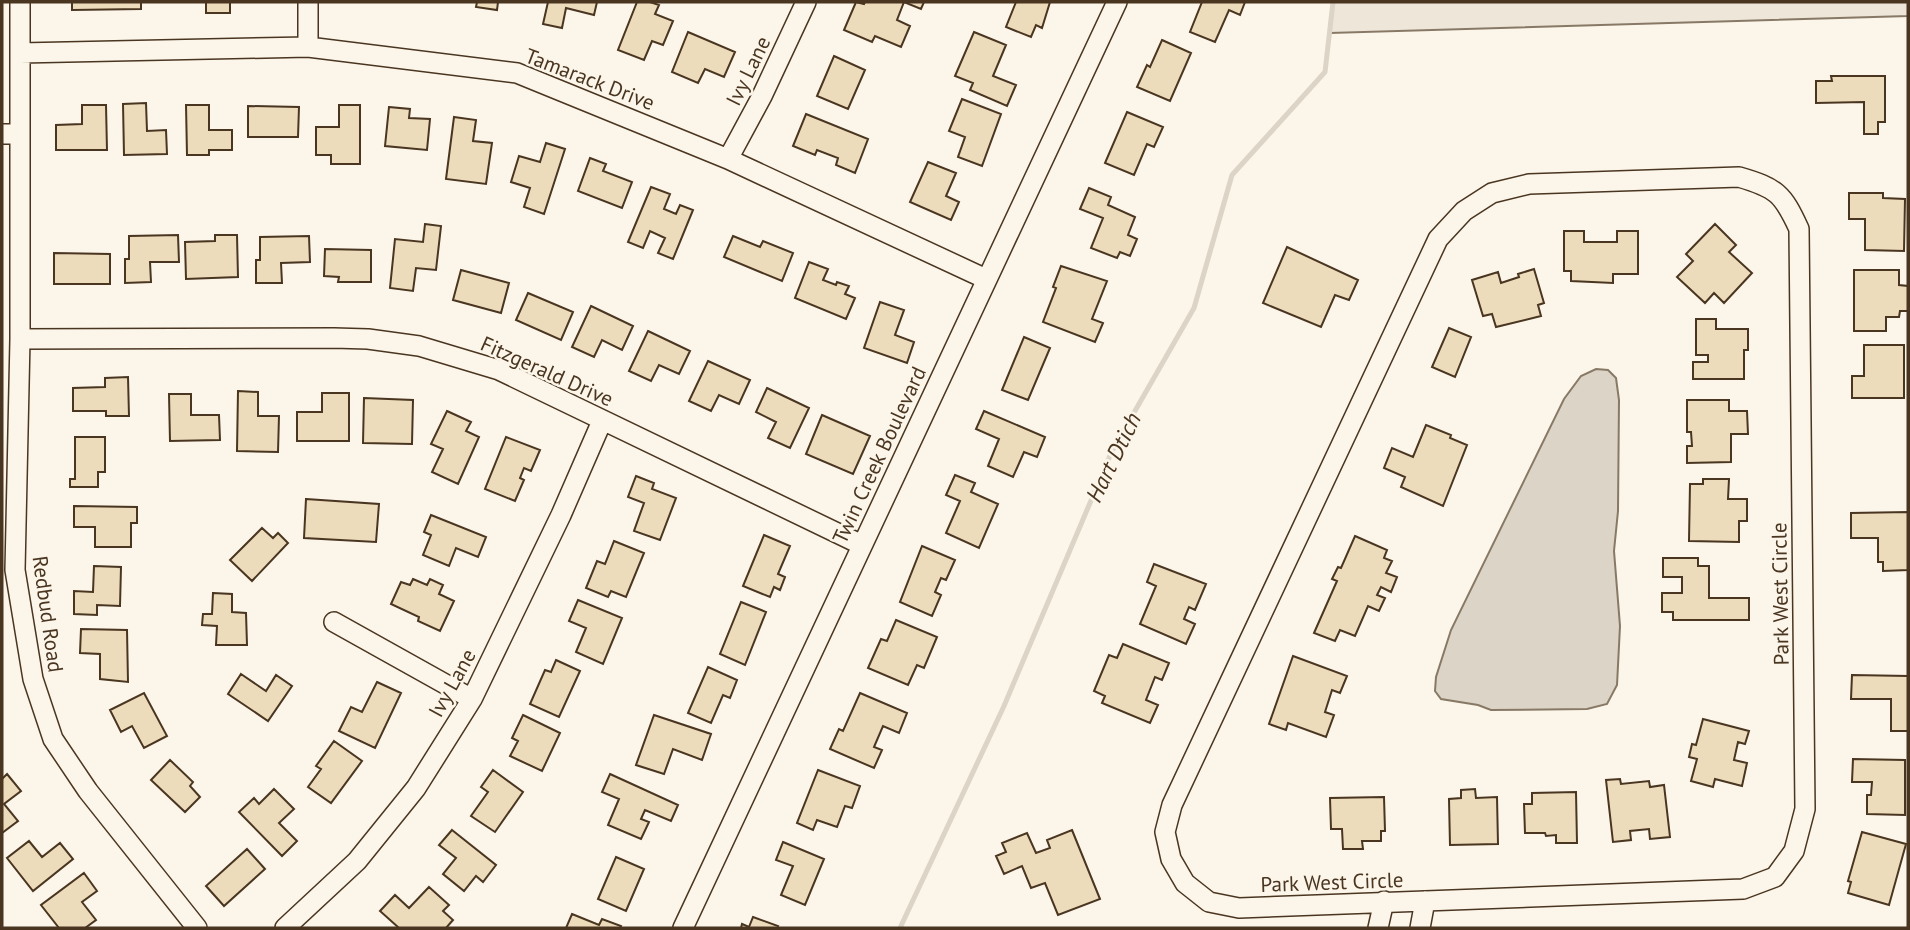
<svg xmlns="http://www.w3.org/2000/svg" width="1910" height="930" font-family="'PT Sans',sans-serif">
  <style>
    .green { fill: #ede6d9; stroke: #887966; stroke-width: 2 }
    .water { fill: #dcd4c6; stroke: #887966; stroke-width: 2 }
    .lines { fill: none; stroke-linecap: round; stroke-linejoin: round }
    .stream { stroke: #dcd4c6; stroke-width: 5 }
    .building { fill: #ecdcbc; stroke: #4a3520; stroke-width: 2 }
    .minor-casing { stroke: #4a3520; stroke-width: 22 }
    .minor { stroke: #fbf6e9; stroke-width: 19 }
    .labels { text-anchor: middle; dominant-baseline: central; stroke-width: 5; stroke-linejoin: round; paint-order: stroke }
    .street-label { font-size: 21px; fill: #4a3520; stroke: #fbf6e9 }
    .water-label { font-size: 23px; font-style: italic; fill: #4a3520; stroke: #fbf6e9 }
  </style>
  <rect width="100%" height="100%" fill="#fbf6e9"/>
  <!-- green -->
  <path class="green" d="M1333,2H1908V16L1330,33Z"/>
  <!-- water -->
  <path class="water" d="M1596,369L1608,370L1616,378L1619,400L1618,511L1614,551L1620,626L1617,685L1607,704L1587,709L1491,710L1478,705L1441,699L1435,691L1436,677L1451,630L1564,399L1581,376Z"/>
  <g class="lines">
    <!-- stream -->
    <path class="stream" d="M900,928L1004,706L1112,451L1194,308L1232,175L1325,72L1333,2"/>
  </g>
  <!-- building -->
  <path class="building" d="M72,2H141V9L72,10Z
    M206,2H230V13H206Z
    M477,2H498L497,10L476,7Z
    M548,2H597L594,15L566,8L562,28L543,24Z
    M637,2H650L659,5L655,14L673,21L663,45L652,41L644,60L618,50Z
    M856,2L864,4L865,2H924L921,9L904,2L897,20L910,26L901,47L875,36L872,42L844,30Z
    M1016,2H1050L1042,28L1036,25L1031,37L1006,27Z
    M1202,2H1245L1240,15L1229,10L1215,42L1190,32Z
    M688,32L735,52L724,77L705,69L698,83L672,72Z
    M974,32L1006,45L993,76L1016,85L1007,106L970,90L973,83L955,76Z
    M1162,40L1191,53L1170,101L1137,87L1147,65L1150,67Z
    M834,56L865,70L848,109L817,96Z
    M1831,76H1885V122H1878V134H1864V102L1816,103V81H1832Z
    M962,99L1001,114L982,166L958,157L965,137L949,131Z
    M146,103L147,131L166,130L167,154L124,155L123,104Z
    M82,105H106L107,150H56V125L82,124Z
    M186,105H209V130H232V150H209V155H187Z
    M339,105H360V164H331V155H316V127H339Z
    M248,106L299,107L298,137H248Z
    M389,107L410,109L409,118L430,119L427,150L385,146Z
    M1127,112L1163,127L1154,147L1147,144L1134,175L1105,163Z
    M806,114L868,139L855,173L836,165L838,158L817,150L815,155L793,146Z
    M454,117L476,120L473,141L492,143L486,184L446,179Z
    M546,143L565,149L544,214L524,207L530,188L511,182L519,156L540,162Z
    M590,158L606,164L603,171L632,182L622,208L578,191Z
    M928,162L956,173L946,196L959,202L951,220L910,202Z
    M651,187L670,194L664,209L676,214L680,205L693,210L673,259L658,253L665,238L650,231L643,248L628,242Z
    M1089,188L1111,197L1108,205L1135,217L1128,235L1137,239L1130,256L1120,252L1117,258L1091,248L1103,218L1080,209Z
    M1849,193H1883V198L1905,199L1904,251L1865,250V219H1849Z
    M425,224L441,226L436,270L416,268L413,291L390,288L395,239L423,242Z
    M1715,224L1736,245L1729,252L1752,273L1724,303L1714,293L1705,303L1677,277L1693,261L1686,254Z
    M1564,231H1584V242H1617V231H1638V274H1613V283L1571,281V271H1564Z
    M178,235L179,262H150L151,282L125,283V259H129V236Z
    M215,235H237L238,277L186,279L185,242L215,241Z
    M309,236L310,262L281,263L282,283H256V260H260V237Z
    M733,236L760,247L763,241L793,253L782,281L724,257Z
    M1287,247L1358,280L1349,300L1335,295L1321,327L1263,303Z
    M325,249L371,250V282H338L339,277L324,276Z
    M54,253L110,254V284H54Z
    M809,262L828,269L823,280L836,285L837,282L849,286L845,294L855,298L846,319L795,298Z
    M1061,266L1107,281L1092,319L1103,323L1095,342L1043,322L1056,288L1053,287Z
    M1534,269L1544,303L1538,305L1541,316L1496,327L1492,314L1483,316L1472,280L1498,272L1501,283L1519,277L1518,274Z
    M461,270L509,283L501,313L453,300Z
    M1854,270H1899V285L1908,286V311H1900L1899,317H1886V331H1854Z
    M528,293L573,312L561,340L516,320Z
    M880,302L904,310L895,335L914,342L907,363L864,348Z
    M591,306L633,326L622,350L602,340L594,357L572,347Z
    M1696,319H1716V329H1748V350H1744V379H1693V362H1708V355H1696Z
    M1449,328L1471,337L1455,377L1432,367Z
    M648,331L690,351L679,374L659,365L651,381L629,371Z
    M1024,337L1050,348L1028,400L1002,390Z
    M1864,345H1904V398H1852V376H1864Z
    M708,361L750,380L739,404L719,395L711,411L689,401Z
    M128,377L129,416H106V411H73V388L105,387V378Z
    M767,388L809,408L790,448L768,438L776,422L756,412Z
    M238,391L258,392V416H279L278,452L237,451Z
    M322,393H349V441H297V412H322Z
    M169,394H191V415H219L220,440L170,441Z
    M364,398L413,400L412,444L363,443Z
    M1687,400H1729V411H1747L1748,434H1731V462L1687,463V446H1692L1691,432H1687Z
    M447,411L471,422L466,431L479,437L458,484L432,472L443,449L431,444Z
    M984,411L1045,437L1037,457L1024,452L1013,477L988,466L999,439L976,429Z
    M822,415L870,436L853,474L806,454Z
    M1426,425L1451,435L1450,438L1467,445L1443,506L1401,487L1405,477L1384,468L1392,448L1413,457Z
    M75,437H105V472H98V487H70V479H75Z
    M506,437L540,450L531,471L524,468L520,478L524,480L515,501L485,489Z
    M955,475L975,483L971,492L998,504L979,548L946,533L960,501L946,495Z
    M636,476L654,483L652,489L676,498L660,540L634,531L644,503L628,497Z
    M1703,479H1729L1728,499H1747V521H1739V542L1689,541L1690,484H1703Z
    M306,499L379,504L376,542L304,538Z
    M74,506L137,507V523H131V547H95V527H74Z
    M1908,512V570L1883,571V562H1878V538H1851V513Z
    M431,515L486,537L478,557L456,548L449,566L423,555L431,535L424,532Z
    M262,528L273,538L278,533L288,543L252,581L230,560Z
    M764,535L790,546L778,574L785,577L780,590L774,587L770,597L743,586Z
    M1355,536L1387,550L1384,558L1392,561L1386,573L1397,577L1391,592L1381,587L1377,595L1385,598L1379,611L1368,606L1355,636L1340,630L1335,641L1314,633L1337,581L1332,579L1338,567L1341,568Z
    M614,541L644,553L626,597L611,591L608,597L586,588L597,561L605,564Z
    M922,546L955,560L946,580L941,578L935,592L941,595L932,616L900,602Z
    M1663,558H1698V566H1709V598H1749V620H1673V612H1662V593H1682V577H1663Z
    M1154,564L1206,584L1195,610L1189,607L1184,619L1195,624L1186,644L1140,624L1156,586L1147,582Z
    M94,566L121,567L120,606L97,605V615L74,614V591L93,592Z
    M413,579L427,585L430,579L443,585L439,594L454,601L440,631L418,621L419,617L391,604L401,582L410,585Z
    M213,593L232,594V612L246,613L247,645H216L217,626L202,625L203,614H212Z
    M578,600L622,618L603,664L576,652L586,628L569,621Z
    M741,602L766,612L745,665L720,654Z
    M896,620L937,637L924,668L917,665L908,685L868,668L881,639L887,641Z
    M81,629L127,630L128,682L100,679V654L80,653Z
    M1123,644L1169,663L1162,680L1155,677L1146,700L1158,705L1150,723L1102,703L1105,696L1094,691L1109,655L1117,658Z
    M1293,656L1347,676L1340,693L1332,690L1325,712L1334,715L1326,737L1288,723L1286,730L1269,724Z
    M556,660L580,671L559,717L530,704L545,670L551,672Z
    M708,667L737,680L730,698L723,695L711,723L688,713Z
    M241,674L266,691L276,675L292,686L268,721L228,694Z
    M1852,675L1908,676V731H1891V699H1851Z
    M377,682L401,693L375,748L339,731L351,707L362,712Z
    M144,693L167,736L144,748L132,726L121,732L110,710Z
    M860,693L907,713L899,733L883,726L874,747L882,750L874,768L830,749L839,729L843,731Z
    M523,715L560,733L542,771L510,756L518,741L512,738Z
    M654,715L711,734L702,760L673,749L664,774L636,765Z
    M1703,719L1749,731L1745,744L1738,742L1734,760L1747,763L1742,786L1715,779L1713,787L1691,781L1697,759L1689,757L1692,744L1696,745Z
    M334,741L362,761L331,803L308,787L321,769L316,766Z
    M1853,759L1905,760V815L1867,814V795H1871L1872,782H1852Z
    M170,760L193,782L190,786L200,797L185,812L151,780Z
    M493,770L523,792L495,832L471,816L488,792L481,787Z
    M818,770L860,786L852,808L845,806L837,827L817,820L813,830L797,823Z
    M7,774L21,791L4,804L18,821L2,833V779Z
    M610,774L678,805L671,821L645,810L641,819L649,822L641,839L608,825L619,799L602,792Z
    M1620,779L1621,784L1649,781L1650,787L1664,785L1670,837L1650,839L1649,829L1630,831L1631,840L1613,842L1606,780Z
    M274,789L294,809L279,823L297,841L282,856L239,812L254,798L259,804Z
    M1475,789L1476,798L1497,797L1498,844L1450,845L1449,799L1461,798V790Z
    M1576,792L1577,843H1556V835L1546,836L1545,833H1525L1524,804H1532V793Z
    M1384,797L1385,831H1381V841H1362L1363,849H1343L1342,829H1331L1330,798Z
    M452,830L496,865L483,882L476,876L464,891L443,874L456,858L439,845Z
    M1072,830L1100,899L1058,915L1045,883L1031,888L1022,866L1004,874L996,856L1006,852L1002,843L1027,833L1036,853L1050,848L1047,840Z
    M1862,832L1906,844L1889,905L1848,893L1851,882L1848,881Z
    M29,841L42,857L60,843L73,859L33,891L7,858Z
    M783,842L824,859L805,905L781,895L793,866L776,860Z
    M247,849L265,869L224,906L206,886Z
    M616,857L644,869L626,911L598,899Z
    M84,873L97,891L82,902L96,920L85,928H59L41,905Z
    M429,887L449,905L443,911L453,920L446,928H399L380,911L395,895L409,908Z
    M572,914L599,925L602,919L621,926L620,928H566Z
    M753,917L778,926L777,928H741L742,924L749,927Z"/>
  <g class="lines">
    <defs>
      <path id="minor" d="M20,2V339L15,570L33,679L53,739L88,791L197,928
        M308,2V47
        M20,53L308,47L517,73L728,159L986,279
        M2,134H19
        M728,159L762,96L806,2
        M1739,177C1777,188 1783,194 1799,229L1805,809L1794,851L1775,877L1743,889L1239,908L1209,902L1185,883L1171,859L1165,832L1172,805L1438,239L1464,211L1492,193L1529,184Z
        M20,339L334,338L368,339L419,346L499,370L862,545
        M334,622L472,699
        M285,928L357,861L416,788L472,699L561,515L602,421
        M683,928L1117,2
        M1378,928L1384,901
        M1420,928L1425,901"/>
    </defs>
    <!-- minor casing -->
    <use href="#minor" class="minor-casing"/>
    <!-- minor -->
    <use href="#minor" class="minor"/>
  </g>
  <g class="labels">
    <!-- street labels -->
    <g class="street-label">
      <text transform="translate(748 71) rotate(-64)">Ivy Lane</text>
      <text transform="translate(590 79) rotate(21)">Tamarack Drive</text>
      <text transform="translate(547 371) rotate(24)">Fitzgerald Drive</text>
      <text transform="translate(879 455) rotate(-65)">Twin Creek Boulevard</text>
      <text transform="translate(1780 594) rotate(-91)">Park West Circle</text>
      <text transform="translate(48 614) rotate(82)">Redbud Road</text>
      <text transform="translate(452 683) rotate(-61)">Ivy Lane</text>
      <text transform="translate(1332 882) rotate(-2)">Park West Circle</text>
    </g>
    <!-- water labels -->
    <g class="water-label">
      <text transform="translate(1113 457) rotate(-64)">Hart Dtich</text>
    </g>
  </g>
  <!-- border -->
  <rect width="1910" height="930" fill="none" stroke="#4a3520" stroke-width="7"/>
</svg>
